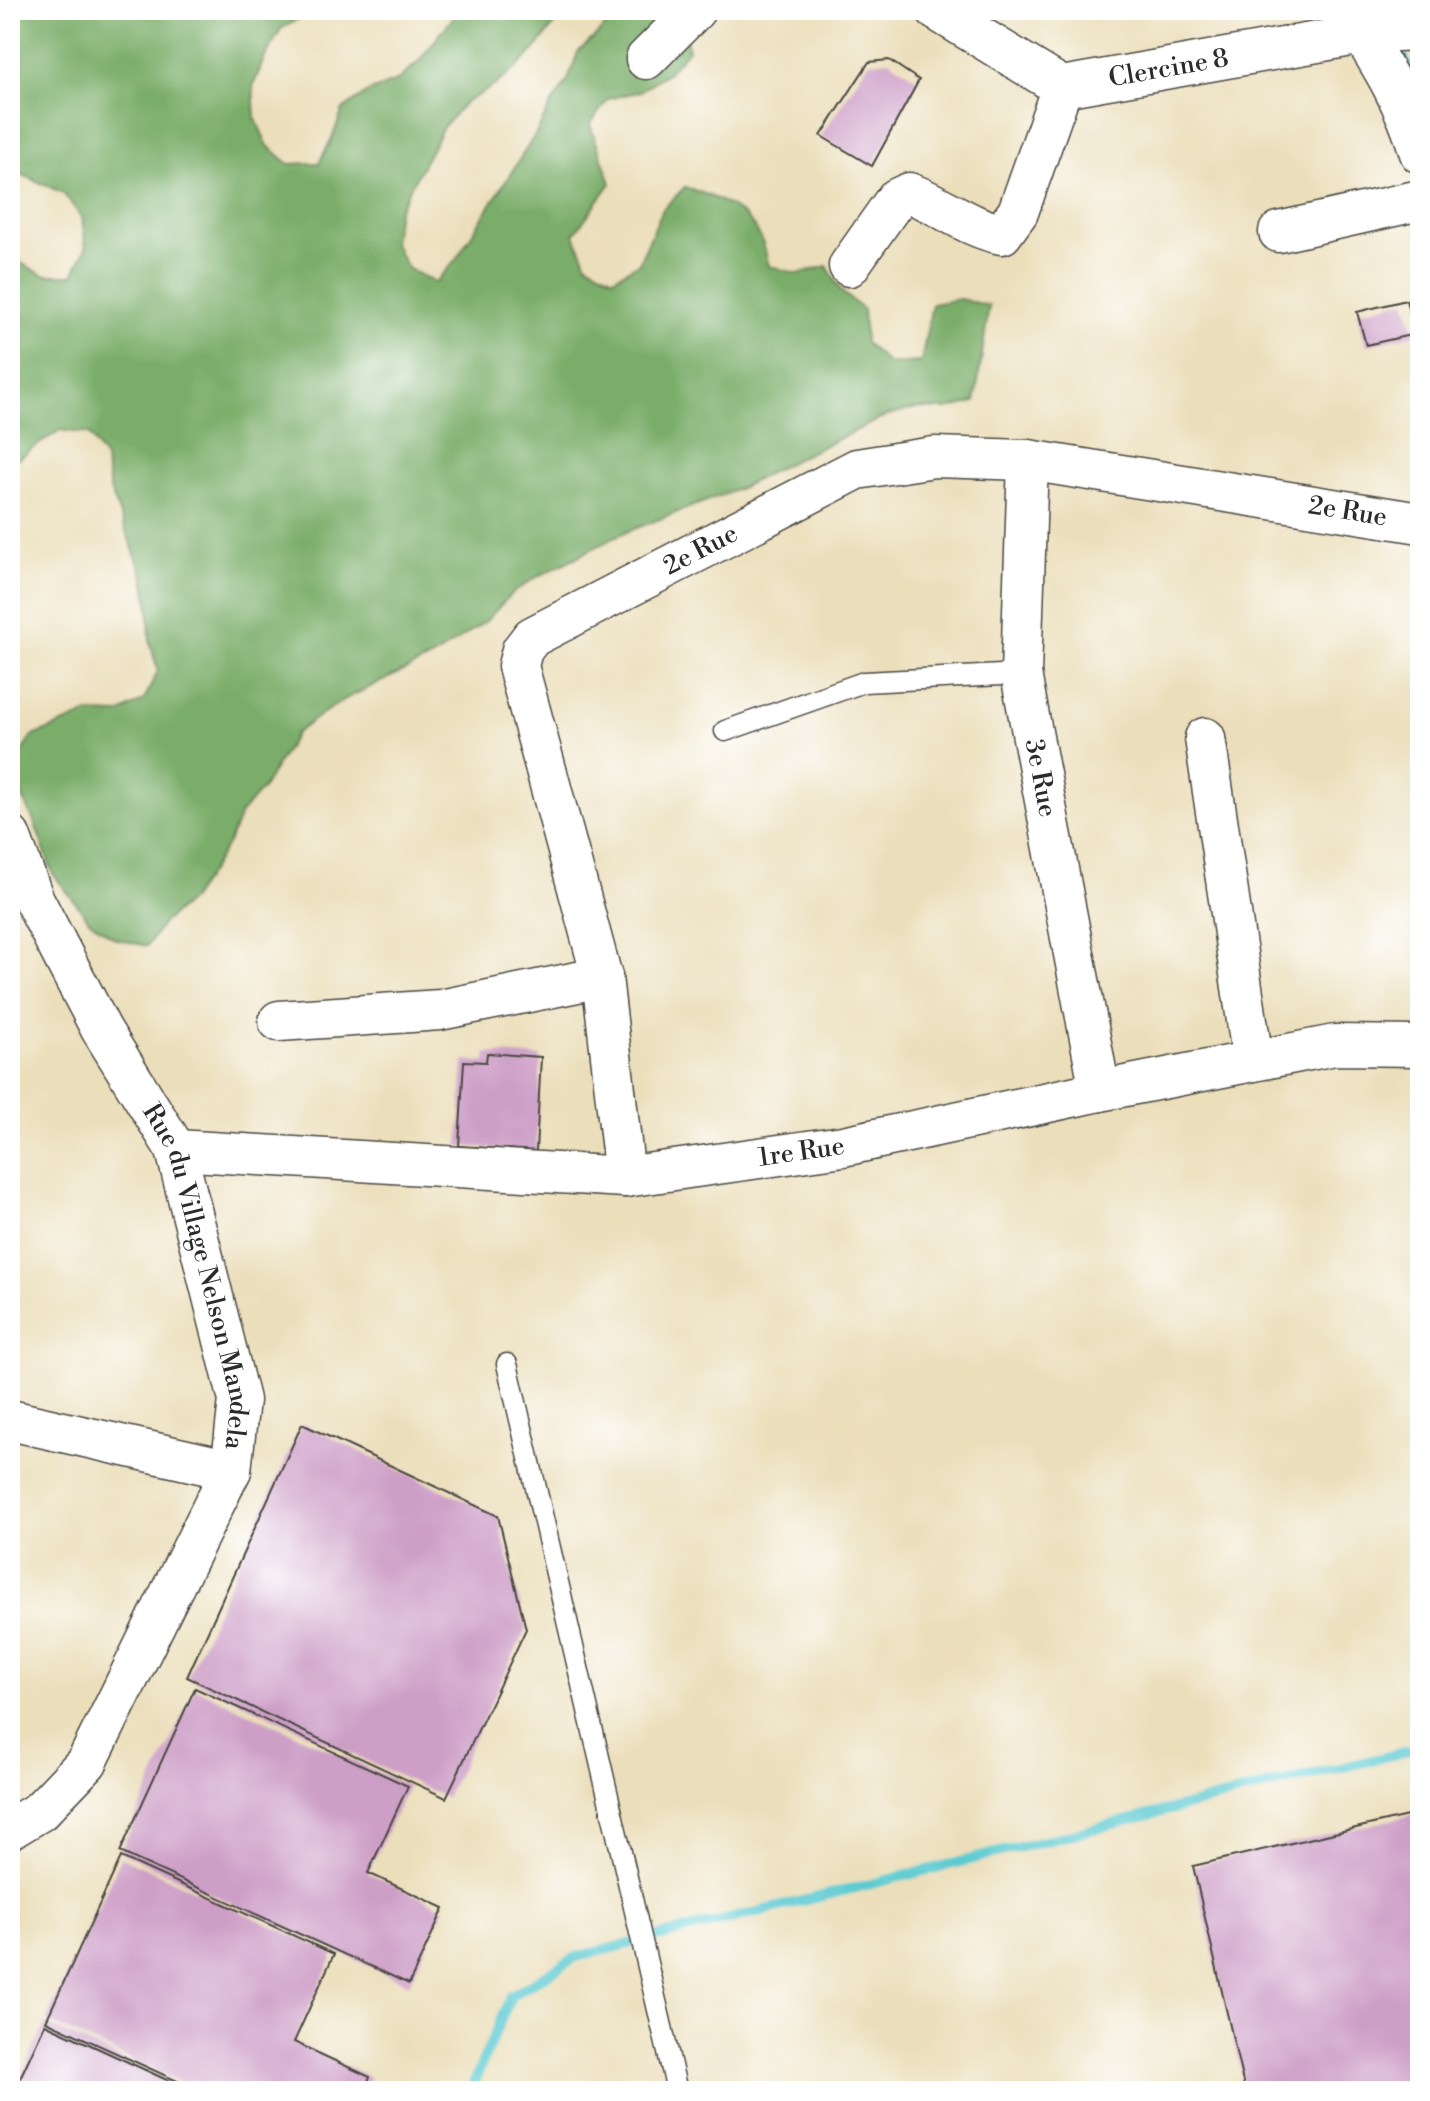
<svg xmlns="http://www.w3.org/2000/svg" width="1430" height="2101" font-family="'Libre Bodoni',serif">
  <style>
    .forest { fill: #7aad69; stroke: #526c4a; stroke-width: 2 }
    .lines { fill: none; stroke-linecap: round; stroke-linejoin: round }
    .stream { stroke: #5ccad1; stroke-width: 10 }
    .building { fill: #cd9fc7 }
    .service-casing { stroke: #484640; stroke-width: 23 }
    .minor-casing { stroke: #484640; stroke-width: 43 }
    .service { stroke: #fff; stroke-width: 20 }
    .minor { stroke: #fff; stroke-width: 40 }
    .labels { text-anchor: middle; dominant-baseline: central; stroke-width: 7; stroke-linejoin: round; paint-order: stroke }
    .street-label { font-size: 26px; fill: #2b2b2b; stroke: #fff }
  </style>
  <rect width="100%" height="100%" fill="#fff"/>
  <filter id="ink" filterUnits="userSpaceOnUse"><feTurbulence type="fractalNoise" baseFrequency=".0125" numOctaves="2"/><feDisplacementMap in="SourceGraphic" scale="16" xChannelSelector="R" yChannelSelector="G"/><feConvolveMatrix kernelMatrix="1 2 1 2 8 2 1 2 1" color-interpolation-filters="sRGB"/></filter>
  <filter id="wash" filterUnits="userSpaceOnUse"><feTurbulence type="fractalNoise" baseFrequency=".006" numOctaves="4" result="noise"/><feDisplacementMap in="SourceGraphic" scale="32" xChannelSelector="R" yChannelSelector="G"/><feGaussianBlur stdDeviation="1.8" result="paint"/><feColorMatrix in="noise" values="0 0 0 0 0 0 0 0 0 0 0 0 0 0 0 0 0 1.4 0 .05"/><feComposite in="paint" operator="in"/></filter>
  <g filter="url(#wash)">
    <rect width="100%" height="100%" fill="#ebdeba"/>
    <!-- forest -->
    <path class="forest" d="M10,10H347L340,14H307L281,29L264,59L253,86L255,117L267,145L289,164L319,163L332,138L343,110L368,92L397,81L418,62L459,10H564L542,41L520,65L494,86L465,103L443,127L398,210L393,242L407,268L435,283L455,261L537,132L551,105L568,80L578,52L601,31L619,10L651,11L679,20L689,49L667,73L640,91L608,99L590,125L611,183L574,234L587,264L613,278L639,263L663,209L685,187C712,196 745,208 759,235C764,243 766,256 769,266L798,274L827,266L841,291L863,310L865,343L889,364L921,362L932,304L960,299L989,306L975,402L947,409L917,408L889,415L798,458L740,488L621,534L535,578L510,595L486,621L433,657L349,697L320,715L296,733L263,788L241,813L228,843L210,872L191,899L164,922L147,946L116,939L90,921L53,874L33,819L20,792L16,762L31,737L89,713L119,714L144,700L158,671L150,642L149,607L144,577L110,490L105,459L89,434L60,430L10,464V257L43,275H73L86,248L82,218L63,193L10,169Z"/>
    <g class="lines">
      <!-- stream -->
      <path class="stream" d="M1395,40L1420,91
        M470,2091L511,1996L576,1957L1420,1748"/>
    </g>
    <g id="blocks">
      <!-- building -->
      <path class="building" d="M889,60L919,80L872,166L821,136L869,62Z
        M1406,300L1415,334L1366,345L1357,312Z
        M487,1053L541,1057L536,1151L459,1146L464,1061L486,1062Z
        M302,1424L498,1516L526,1629L446,1798L187,1677Z
        M195,1688L408,1786L368,1873L444,1908L409,1984L120,1852Z
        M1420,1813V2091H1245L1193,1866Z
        M121,1857L334,1954L294,2042L370,2077L364,2091H199L46,2021Z
        M45,2024L191,2091H14Z"/>
    </g>
  </g>
  <g filter="url(#ink)">
    <use href="#blocks" fill-opacity="0" stroke="#484640" stroke-width="2"/>
    <g class="lines">
      <defs>
        <path id="service" d="M725,731L864,682L1021,674
          M507,1364L677,2091"/>
        <g id="minor">
          <path id="s1" d="M936,10L1062,87L1374,32L1420,30"/>
          <path d="M1352,14C1364,39 1380,62 1393,87C1404,108 1413,130 1420,153"/>
          <path d="M646,59L695,10"/>
          <path d="M1279,232L1420,200"/>
          <path d="M849,266L896,199L909,193C941,204 968,228 1002,234L1018,212L1062,87"/>
          <path id="s2" d="M1028,460L1021,674L1100,1091"/>
          <path d="M1205,738L1253,1061"/>
          <path id="s3" d="M10,836L34,900L101,1029L176,1150L239,1400L231,1470L87,1762L40,1811L10,1829"/>
          <path d="M279,1021L440,1010L602,977"/>
          <path id="s4" d="M176,1150L625,1177L843,1146L1100,1091L1335,1045L1420,1046"/>
          <path id="s5" d="M625,1177L602,977L518,666L522,650L532,637L857,469L934,457L1028,460L1420,523"/>
          <path d="M10,1420L231,1470"/>
        </g>
      </defs>
      <!-- service casing -->
      <use href="#service" class="service-casing"/>
      <!-- minor casing -->
      <use href="#minor" class="minor-casing"/>
      <!-- service -->
      <use href="#service" class="service"/>
      <!-- minor -->
      <use href="#minor" class="minor"/>
    </g>
  </g>
  <g class="labels">
    <!-- street labels -->
    <g class="street-label">
      <text stroke="none"><textPath href="#s1" startOffset="256">Clercine 8</textPath></text>
      <text stroke="none"><textPath href="#s5" startOffset="1418">2e Rue</textPath></text>
      <text stroke="none"><textPath href="#s5" startOffset="746">2e Rue</textPath></text>
      <text stroke="none"><textPath href="#s2" startOffset="320">3e Rue</textPath></text>
      <text stroke="none"><textPath href="#s4" startOffset="628">1re Rue</textPath></text>
      <text stroke="none"><textPath href="#s3" startOffset="484">Rue du Village Nelson Mandela</textPath></text>
    </g>
  </g>
  <!-- margin -->
  <rect width="1430" height="2101" fill="none" stroke="#fff" stroke-width="40"/>
</svg>
